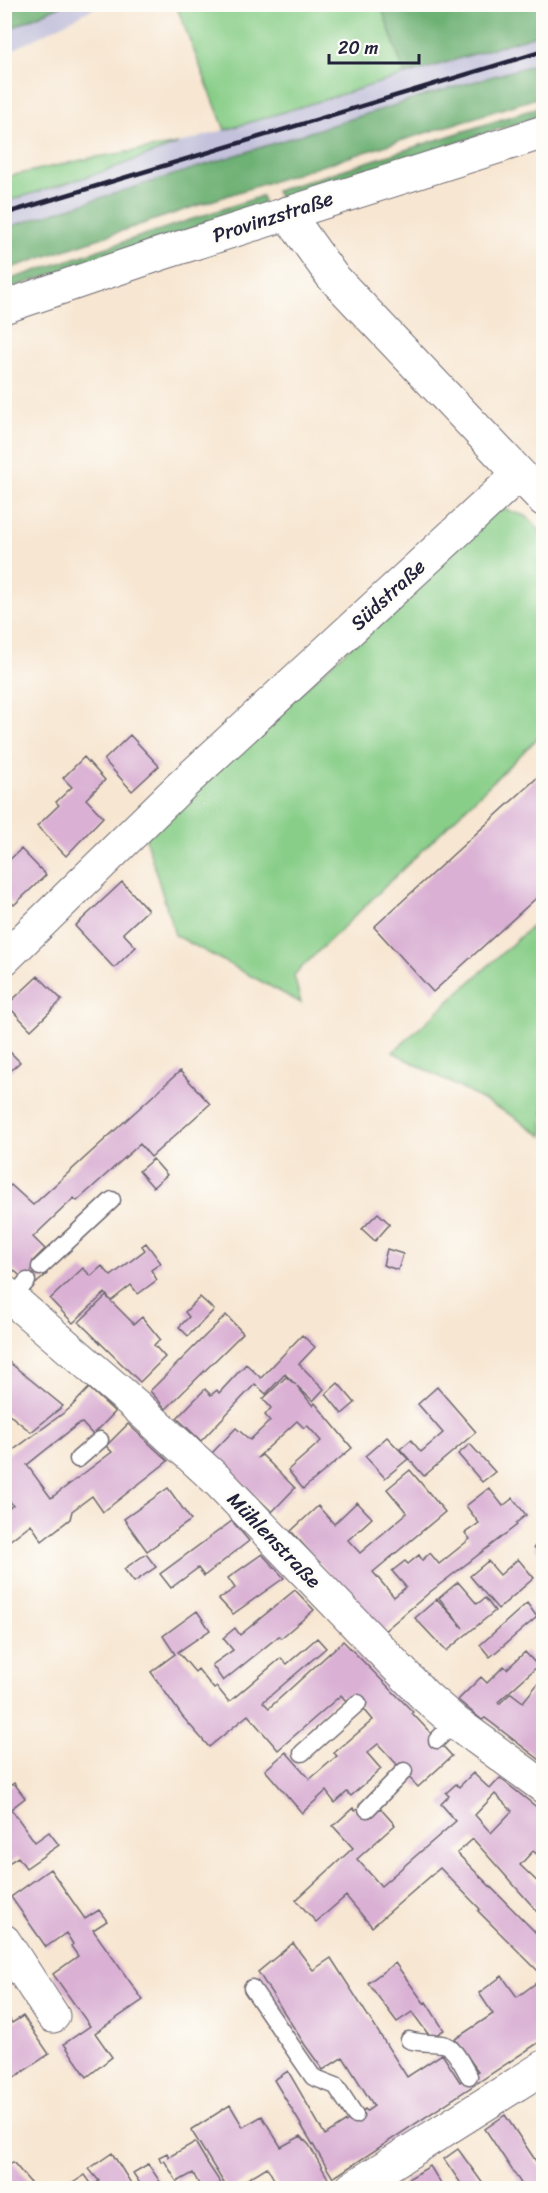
<svg xmlns="http://www.w3.org/2000/svg" width="548" height="2193" font-family="Sriracha,sans-serif">
  <style>
    .industrial { fill: #c3c1db }
    .green { fill: #88ce88; stroke: #557862; stroke-width: 1.5 }
    .forest { fill: #6eb174; stroke: #486a58; stroke-width: 1.5 }
    .building { fill: #dab1d4; fill-rule: evenodd }
    .lines { fill: none; stroke-linecap: round; stroke-linejoin: round }
    .service-casing { stroke: #6d6770; stroke-width: 19 }
    .minor-casing { stroke: #6d6770; stroke-width: 35 }
    .secondary-casing { stroke: #6d6770; stroke-width: 35 }
    .service { stroke: #fff; stroke-width: 16 }
    .minor { stroke: #fff; stroke-width: 33 }
    .secondary { stroke: #fff; stroke-width: 33 }
    .rail { stroke: #22223b; stroke-width: 4.5 }
    .labels { text-anchor: middle; dominant-baseline: central; stroke-width: 6; stroke-linejoin: round; paint-order: stroke }
    .street-label { font-size: 20px; fill: #22223b; stroke: #fdfcf7 }
  </style>
  <rect width="100%" height="100%" fill="#fdfcf7"/>
  <filter id="ink" filterUnits="userSpaceOnUse"><feTurbulence type="fractalNoise" baseFrequency=".0167" numOctaves="2"/><feDisplacementMap in="SourceGraphic" scale="12" xChannelSelector="R" yChannelSelector="G"/><feConvolveMatrix kernelMatrix="1 2 1 2 8 2 1 2 1" color-interpolation-filters="sRGB"/></filter>
  <filter id="wash" filterUnits="userSpaceOnUse"><feTurbulence type="fractalNoise" baseFrequency=".008" numOctaves="4" result="noise"/><feDisplacementMap in="SourceGraphic" scale="24" xChannelSelector="R" yChannelSelector="G"/><feGaussianBlur stdDeviation="1.35" result="paint"/><feColorMatrix in="noise" values="0 0 0 0 0 0 0 0 0 0 0 0 0 0 0 0 0 1.4 0 .05"/><feComposite in="paint" operator="in"/></filter>
  <g filter="url(#wash)">
    <rect width="100%" height="100%" fill="#f7e6d1"/>
    <!-- industrial -->
    <path class="industrial" d="M62,5H100L5,54V31Z
      M543,33V62L427,95L5,228V202L105,171L178,144Z"/>
    <!-- green -->
    <path class="green" d="M176,5H381L405,75L225,130Z
      M178,144L105,171L5,202V177L91,158Z
      M500,508L526,516L543,534V733L294,975L301,1003L175,935L145,837Z
      M543,916V1136L511,1115L393,1052Z"/>
    <!-- forest -->
    <path class="forest" d="M5,4H62V5L5,31Z
      M381,5H543V33L405,75Z
      M543,62V96L238,192L5,270V228L427,95Z
      M543,106V115L280,200L276,191Z
      M262,196L265,205L5,290V281Z"/>
    <g id="blocks">
      <!-- building -->
      <path class="building" d="M130,735L159,766L132,791L104,760Z
        M84,757L105,780L86,799L103,817L66,856L37,826L59,805L56,802L72,787L63,778Z
        M540,775L544,779V891L433,992L374,927Z
        M21,849L46,875L14,905L4,895V865Z
        M122,882L148,910L123,933L136,947L114,968L75,926Z
        M38,976L62,1000L31,1030L7,1005Z
        M4,1046L20,1062L4,1077Z
        M180,1071L210,1104L151,1157L140,1144L77,1201L74,1198L33,1237L45,1249L33,1261L47,1274L32,1287L4,1261V1192L11,1185L33,1205Z
        M153,1159L167,1175L153,1187L139,1171Z
        M378,1213L390,1224L375,1241L362,1229Z
        M146,1243L161,1263L151,1270L157,1280L138,1294L131,1285L111,1301L105,1293L73,1323L50,1299L83,1268L91,1276L102,1266L111,1276L145,1250L142,1246Z
        M387,1249L403,1254L398,1270L383,1265Z
        M106,1296L134,1324L142,1317L160,1339L154,1345L165,1357L140,1382L79,1322Z
        M200,1297L214,1310L188,1336L179,1327L189,1317L185,1312Z
        M226,1315L243,1333L166,1409L150,1391Z
        M302,1335L315,1347L299,1364L324,1389L313,1401L297,1386L313,1406L315,1403L352,1448L303,1489L288,1470L321,1441L307,1425L304,1428L297,1421L257,1458L262,1455L295,1488L272,1512L212,1453L236,1428L250,1440L270,1421L265,1415L271,1408L263,1399L286,1377L296,1385L285,1374L266,1394L255,1384L201,1441L177,1418L205,1389L211,1395L217,1390L219,1393L246,1364L261,1378Z
        M4,1358L63,1406L31,1432L6,1412L4,1414Z
        M338,1383L355,1403L342,1414L326,1394Z
        M437,1387L476,1432L424,1476L400,1449L411,1440L421,1452L443,1433L418,1404Z
        M89,1388L115,1412L93,1435L82,1423L77,1425L27,1465L51,1498L112,1452L106,1446L128,1424L168,1461L103,1512L92,1496L72,1511L70,1519L42,1541L31,1524L4,1545V1511L13,1505L4,1494V1457L69,1409Z
        M387,1437L408,1459L385,1478L365,1456Z
        M470,1444L495,1472L482,1482L458,1454Z
        M410,1470L445,1512L373,1572L394,1597L406,1587L392,1571L405,1561L408,1564L419,1555L422,1560L430,1553L439,1564L470,1539L465,1533L479,1523L466,1506L489,1488L503,1506L513,1498L526,1515L516,1523L517,1525L430,1592L382,1633L291,1531L318,1506L334,1524L357,1502L372,1518L348,1540L360,1553L407,1513L387,1489Z
        M168,1488L191,1520L147,1551L124,1519Z
        M232,1521L249,1541L204,1576L198,1568L171,1588L160,1574Z
        M544,1539V1558L534,1547Z
        M146,1554L156,1567L134,1582L124,1569Z
        M262,1554L284,1578L233,1614L219,1599L235,1588L228,1578Z
        M518,1559L534,1578L498,1609L470,1576L488,1561L500,1575Z
        M458,1582L477,1604L485,1598L495,1611L446,1651L415,1618L437,1599L463,1628L439,1598Z
        M295,1590L314,1610L281,1638L279,1636L223,1681L212,1665L233,1650L223,1638L235,1628L240,1635Z
        M527,1603L537,1617L490,1657L480,1645Z
        M197,1611L210,1630L178,1652L195,1672L198,1669L214,1689L217,1687L229,1702L281,1658L287,1664L317,1638L326,1648L263,1702L269,1708L343,1641L413,1712L412,1713L452,1756L418,1787L378,1744L367,1753L381,1769L351,1796L347,1792L335,1803L326,1791L302,1813L265,1770L286,1752L310,1779L337,1756L334,1753L373,1720L353,1696L346,1701L341,1695L278,1750L248,1715L209,1747L182,1716L151,1672L175,1654L163,1636Z
        M525,1652L538,1666L498,1702L499,1704L511,1693L523,1702L544,1676V1763L485,1718L482,1720L458,1700L481,1677L487,1683L504,1666L507,1669Z
        M473,1773L490,1789L500,1778L544,1813V1860L533,1851L520,1865L544,1888V1919L473,1839L457,1853L544,1941V1977L478,1911L480,1909L440,1868L372,1927L346,1896L316,1922L296,1900L353,1848L333,1826L353,1808L355,1811L360,1807H379L395,1825L357,1859L381,1886L456,1821L441,1804L449,1796L446,1793L456,1784L459,1787ZM495,1794L512,1811L491,1833L475,1815Z
        M14,1783L25,1798L11,1809L35,1842L49,1832L59,1845L26,1868L18,1857L4,1866V1790Z
        M50,1869L85,1919L99,1910L107,1921L93,1930L143,2000L95,2033L112,2057L87,2077L64,2044L90,2026L53,1974L78,1956L71,1946L73,1944L66,1933L46,1947L11,1897Z
        M293,1943L313,1970L331,1958L407,2077L442,2054L460,2082L478,2071L455,2039L493,2014L479,1993L502,1976L517,1997L539,1981L544,1985V2039L333,2178L274,2080L288,2071L325,2135L365,2109L367,2111L374,2106L343,2057L323,2070L305,2045L258,1972Z
        M395,1963L424,2003L426,2002L444,2030L431,2038L412,2012L397,2022L368,1983Z
        M4,2012L12,2023L23,2016L49,2054L15,2077L4,2061Z
        M230,2105L243,2127L262,2116L281,2147L301,2136L309,2145L330,2182L320,2188H279L267,2167L233,2188H227L191,2130Z
        M505,2115L544,2173V2188H524L485,2129Z
        M195,2142L208,2164L224,2188H201L193,2173L177,2182L164,2160L161,2162L159,2157L167,2153L169,2157Z
        M458,2149L486,2188H464L444,2159Z
        M112,2153L134,2188H77L73,2183L85,2175L93,2186L99,2181L89,2169Z
        M13,2162L35,2188H4V2167Z
        M148,2164L163,2186L160,2188H143L133,2173Z
        M430,2166L441,2184L435,2188H407L403,2182Z"/>
    </g>
  </g>
  <g filter="url(#ink)">
    <use href="#blocks" fill-opacity="0" stroke="#6d6770" stroke-width="1.5"/>
    <g class="lines">
      <defs>
        <path id="service" d="M40,1267L112,1200
          M12,1298L27,1281
          M78,1459L100,1440
          M437,1740L455,1722
          M302,1753L358,1703
          M367,1809L404,1771
          M252,1988L313,2077L336,2086L355,2115
          M409,2040C422,2044 430,2042 442,2044C455,2046 463,2067 469,2076"/>
        <path id="minor" d="M287,213L332,276L544,500
          M4,959L181,786L519,474
          M4,1292L134,1404L217,1480L425,1696L455,1722L544,1787
          M4,1941L53,2016
          M352,2188L544,2067"/>
        <path id="secondary" d="M4,307L163,253L544,132"/>
      </defs>
      <!-- service casing -->
      <use href="#service" class="service-casing"/>
      <!-- minor casing -->
      <use href="#minor" class="minor-casing"/>
      <!-- secondary casing -->
      <use href="#secondary" class="secondary-casing"/>
      <!-- service -->
      <use href="#service" class="service"/>
      <!-- minor -->
      <use href="#minor" class="minor"/>
      <!-- secondary -->
      <use href="#secondary" class="secondary"/>
      <!-- rail -->
      <path class="rail" d="M4,214L544,51"/>
    </g>
  </g>
  <g class="labels">
    <!-- street labels -->
    <g class="street-label">
      <text transform="translate(273 217) rotate(-18)">Provinzstraße</text>
      <text transform="translate(388 595) rotate(-43)">Südstraße</text>
      <text transform="translate(274 1540) rotate(46)">Mühlenstraße</text>
    </g>
  </g>
  <!-- margin -->
  <rect width="548" height="2193" fill="none" stroke="#fdfcf7" stroke-width="24"/>
  <!-- scale -->
  <path d="M329 54v9h90v-9" fill="none" stroke="#22223b" stroke-width="3"/>
  <text x="338" y="54" font-size="18" fill="#22223b" stroke="#fdfcf7" stroke-width="4.5" paint-order="stroke">20 m</text>
</svg>
